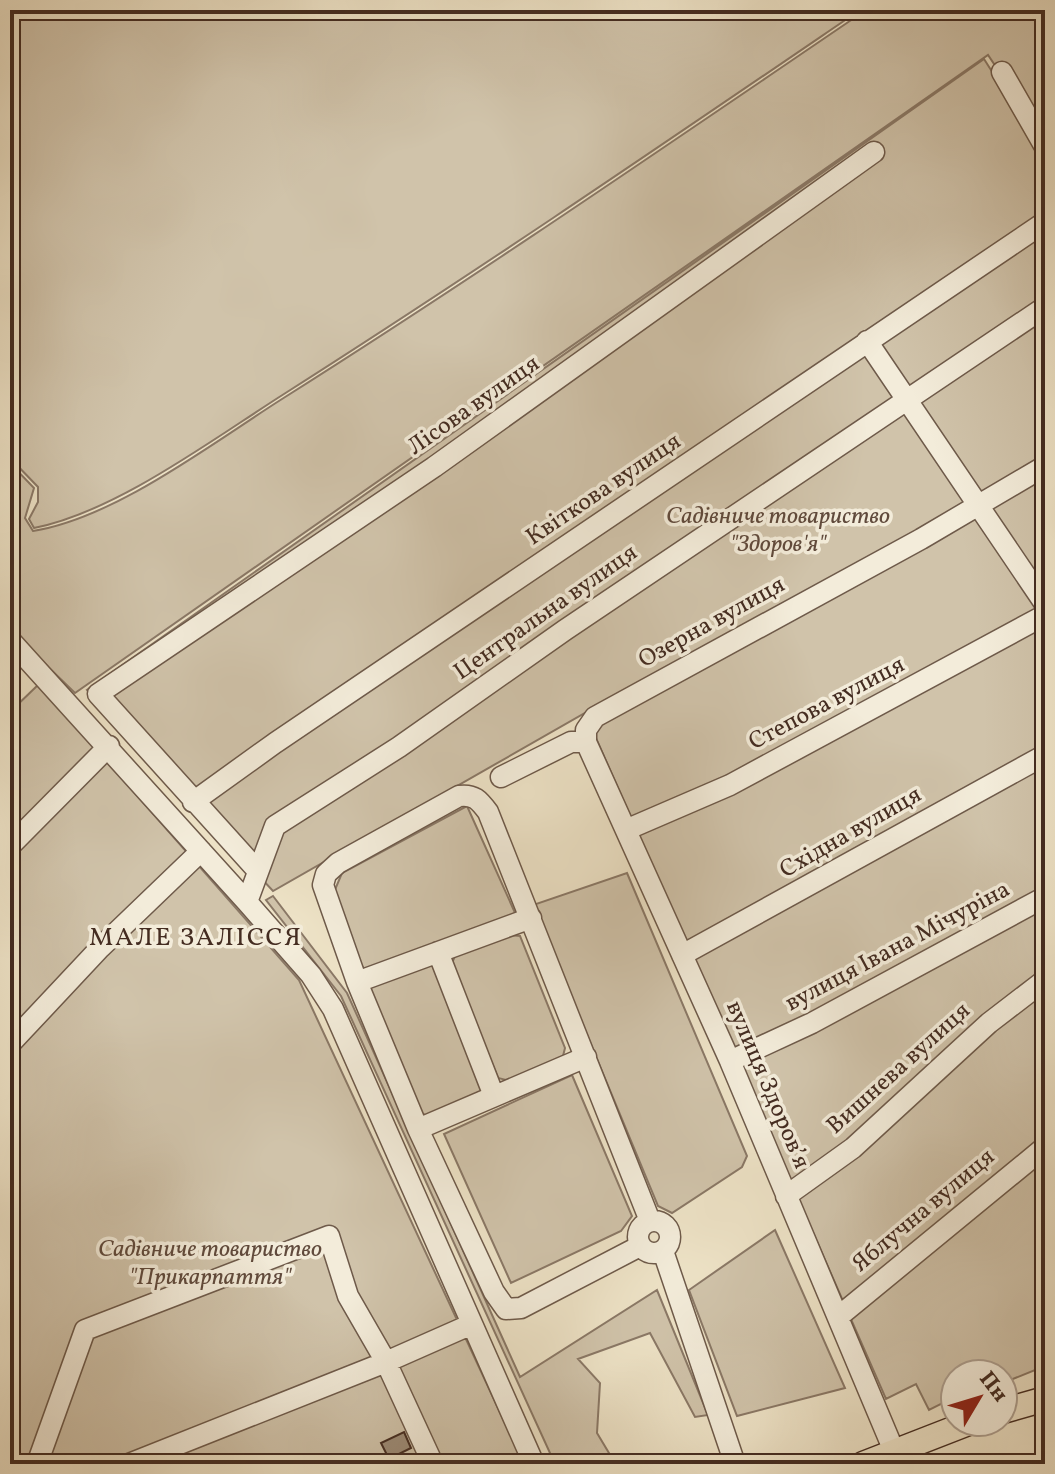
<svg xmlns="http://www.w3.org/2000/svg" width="1055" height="1474" font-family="Vollkorn,serif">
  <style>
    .green { fill: #d0c3aa; stroke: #8a7866; stroke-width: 2 }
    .building { fill: #9c8b77; stroke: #442c21; stroke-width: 2 }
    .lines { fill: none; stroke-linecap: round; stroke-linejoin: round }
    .minor-casing { stroke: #6e5a4a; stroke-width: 23 }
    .major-casing { stroke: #442c21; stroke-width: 27 }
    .minor { stroke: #f3ecda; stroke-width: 20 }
    .major { stroke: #ede2c6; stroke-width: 24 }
    .labels { text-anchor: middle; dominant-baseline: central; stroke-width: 7; stroke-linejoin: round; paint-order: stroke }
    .street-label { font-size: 24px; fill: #442c21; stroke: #f3ecda }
    .park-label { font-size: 24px; font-style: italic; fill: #604a3c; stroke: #f3ecda }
    .neighbourhood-label { font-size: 26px; letter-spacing: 2px; fill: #442c21; stroke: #f3ecda }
  </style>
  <rect width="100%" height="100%" fill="#ede2c6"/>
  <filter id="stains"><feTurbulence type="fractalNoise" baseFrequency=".0025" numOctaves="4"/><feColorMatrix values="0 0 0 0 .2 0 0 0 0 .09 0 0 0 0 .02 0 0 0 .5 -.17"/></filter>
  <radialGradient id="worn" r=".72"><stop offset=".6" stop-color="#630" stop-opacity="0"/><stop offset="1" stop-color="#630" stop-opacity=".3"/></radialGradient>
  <!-- green -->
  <path class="green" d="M10,10H860C669,140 479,270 284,394C213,439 116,512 34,528L29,519L38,502V487L10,458Z
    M866,10H1045V140L988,55L75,693L12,632L10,463L34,488L25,518L33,531C115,518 211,444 282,399C480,274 673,141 866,10Z
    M984,59L1045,155V1366L1003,1383V1374H955V1397L929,1410L916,1384L886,1399L585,713L273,891L87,690Z
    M39,684L299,980L524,1464H10V712Z
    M467,806L516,915L367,970L354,961L334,892L342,873Z
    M627,873L747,1156L742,1167L672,1213L658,1206L533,905Z
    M273,896L347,993L520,1377L657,1290L708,1415L695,1417L650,1333L578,1359L600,1383L597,1433L612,1458L628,1460L631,1464H555L341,996L266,900Z
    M509,935L520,936L565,1048L563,1056L510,1081L498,1078L451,965L456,954Z
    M432,964L483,1083V1093L429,1117L421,1113L369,994L373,983Z
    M572,1075L632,1216L621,1231L511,1283L444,1134Z
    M775,1230L845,1388L737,1416L689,1290Z"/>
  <!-- building -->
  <path class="building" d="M404,1432L411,1448L389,1459L381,1443Z"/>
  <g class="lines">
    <defs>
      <path id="minor" d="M1002,72L1045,147
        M867,341L1045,604
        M10,640L247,902L311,975L333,1009L534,1464
        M501,777L571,742H586
        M193,802L275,743L1045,222
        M628,829L730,785L1045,615
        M10,846L109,746
        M258,871L98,694L434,467L874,152
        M247,902L275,826L399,747L565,630L1045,307
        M438,952L494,1096
        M682,955L1045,755
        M357,982L531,918
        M10,1044L100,948L201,851
        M730,1061L812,1023L1045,897
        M418,1129L586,1057
        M786,1196L853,1148L989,1023L1045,980
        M638 1237a16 16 0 1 1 32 0a16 16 0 1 1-32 0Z
        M640,1246L521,1308L506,1309L494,1292L418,1129L357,982L323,885L326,874L338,863L459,796C474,794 479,800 488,812L650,1221
        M663,1251L735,1464
        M838,1317L1045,1147
        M894,1451L730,1061L586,742V730L595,717L921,539L1045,466
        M37,1464L85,1330L329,1236L348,1296L386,1362L433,1464
        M129,1464L386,1362L472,1324"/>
      <path id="major" d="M1003,1411L1045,1399
        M863,1464L971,1422"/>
    </defs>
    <!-- minor casing -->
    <use href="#minor" class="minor-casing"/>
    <!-- major casing -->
    <use href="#major" class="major-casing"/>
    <!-- minor -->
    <use href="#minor" class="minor"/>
    <!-- major -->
    <use href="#major" class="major"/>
  </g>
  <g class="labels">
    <!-- street labels -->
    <g class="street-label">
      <text transform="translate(474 406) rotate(-35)">Лісова вулиця</text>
      <text transform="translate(604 490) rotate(-34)">Квіткова вулиця</text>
      <text transform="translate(546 613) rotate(-35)">Центральна вулиця</text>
      <text transform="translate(712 623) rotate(-29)">Озерна вулиця</text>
      <text transform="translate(827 704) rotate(-28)">Степова вулиця</text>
      <text transform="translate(851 833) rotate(-30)">Східна вулиця</text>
      <text transform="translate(898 947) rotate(-28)">вулиця Івана Мічуріна</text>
      <text transform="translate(899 1069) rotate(-42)">Вишнева вулиця</text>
      <text transform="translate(767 1085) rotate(67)">вулиця Здоровʼя</text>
      <text transform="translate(924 1211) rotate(-40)">Яблучна вулиця</text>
    </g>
    <!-- park labels -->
    <g class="park-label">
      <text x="778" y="517">Садівниче товариство<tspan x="778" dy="28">"Здоров'я"</tspan></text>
      <text x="210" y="1250">Садівниче товариство<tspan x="210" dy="28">"Прикарпаття"</tspan></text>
    </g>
    <!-- neighbourhood labels -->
    <g class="neighbourhood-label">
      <text x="196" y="938">МАЛЕ ЗАЛІССЯ</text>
    </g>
  </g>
  <!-- margin -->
  <rect width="1055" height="1474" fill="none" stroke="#ede2c6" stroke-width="40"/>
  <rect x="12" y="12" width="1031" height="1450" fill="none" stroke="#442c21" stroke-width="4"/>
  <rect x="20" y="20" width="1015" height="1434" fill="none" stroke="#442c21" stroke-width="2"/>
  <!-- north arrow -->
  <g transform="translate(979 1398) rotate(52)"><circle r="38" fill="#f3ecda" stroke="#ad9f90" stroke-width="2"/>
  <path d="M0-6L14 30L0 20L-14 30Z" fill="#8f2418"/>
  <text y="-12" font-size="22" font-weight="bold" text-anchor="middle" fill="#442c21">Пн</text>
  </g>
  <rect width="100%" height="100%" filter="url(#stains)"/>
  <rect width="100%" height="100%" fill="url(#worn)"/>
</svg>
